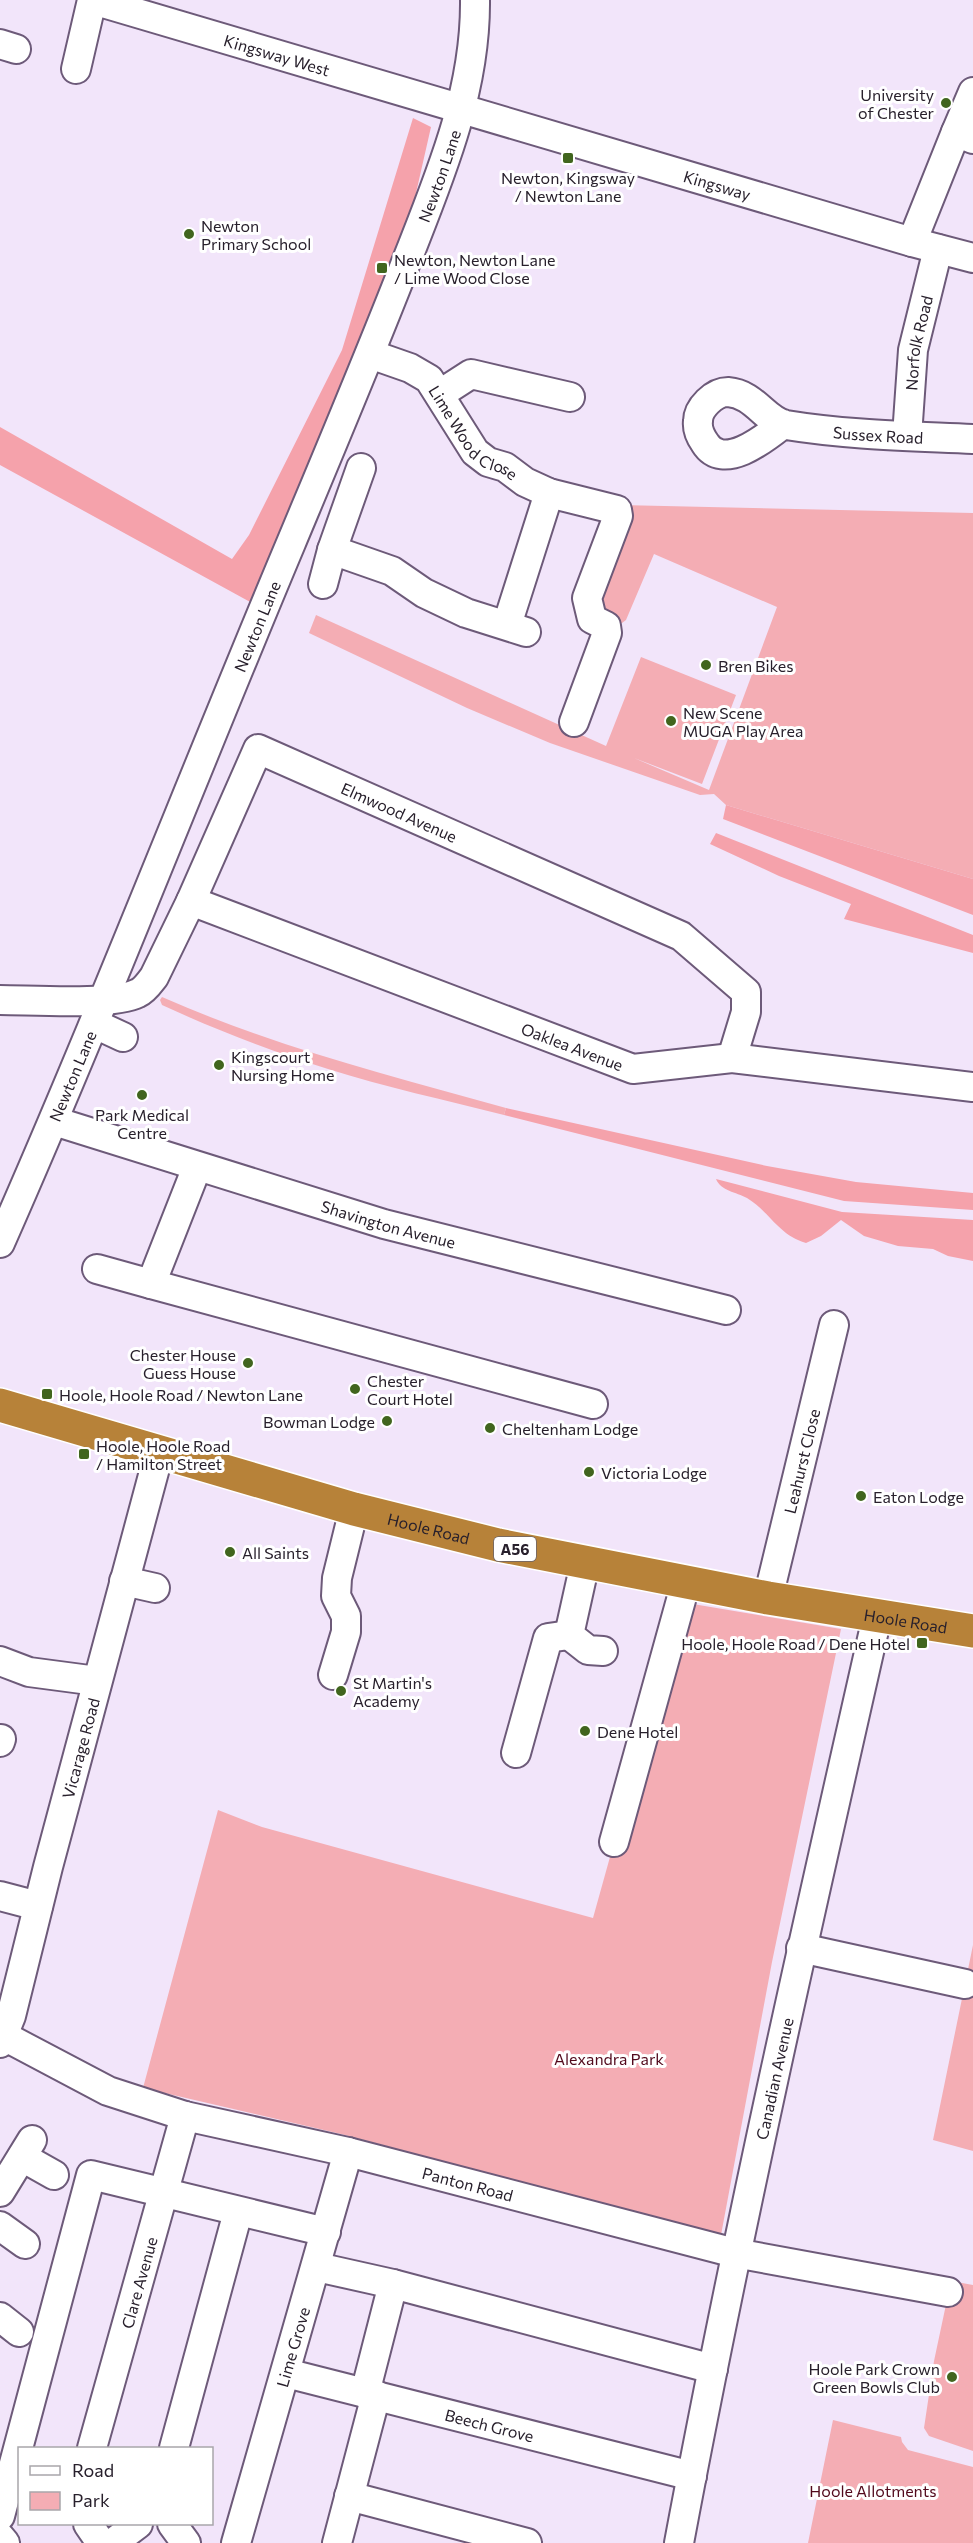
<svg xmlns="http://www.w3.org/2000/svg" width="973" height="2543" font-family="Commissioner,sans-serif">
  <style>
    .green { fill: #f4adb4 }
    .forest { fill: #f5a2ab }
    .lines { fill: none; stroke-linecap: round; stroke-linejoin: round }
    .minor-casing { stroke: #6d5a79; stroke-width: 32 }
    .highway-casing { stroke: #fff; stroke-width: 36 }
    .minor { stroke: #fff; stroke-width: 28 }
    .highway { stroke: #b78239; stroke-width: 33 }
    .poi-dot { fill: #41651e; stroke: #fff; stroke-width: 2 }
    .labels { text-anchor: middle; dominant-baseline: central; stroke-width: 6; stroke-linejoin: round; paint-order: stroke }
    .shield { fill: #fff; stroke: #68636b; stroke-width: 1.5 }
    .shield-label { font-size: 15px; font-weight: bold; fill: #28202c }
    .street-label { font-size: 16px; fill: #28202c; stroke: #fff }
    .poi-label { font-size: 16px; fill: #28202c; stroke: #fff; text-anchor: start }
    .park-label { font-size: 16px; fill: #52091c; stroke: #fff }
  </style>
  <rect width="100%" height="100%" fill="#f2e5fa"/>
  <!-- green -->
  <path class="green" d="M620,505L973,513V879L726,805L714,794L700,795L550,743L467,708L309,633L316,615L606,746L641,657L736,695L702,784L634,758L709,790L777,607L654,554L626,620L622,623L606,622L598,596Z
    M162,997C273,1046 390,1076 506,1108L504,1115C445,1100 385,1087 328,1069C271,1051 216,1030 162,1005L160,1000Z
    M681,1602L841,1629L772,1962L721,2235L341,2134L143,2088L218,1810L262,1827L593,1918Z
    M973,1945V2151L933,2140Z
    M951,2281L973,2285V2451L929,2436L924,2428L934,2361Z
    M833,2420L901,2437L902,2442L908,2450L973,2467V2543H808Z"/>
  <!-- forest -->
  <path class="forest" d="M413,118L431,127L411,215L252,603L0,465V427L232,559L249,535L342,350Z
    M726,805L973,879V915L723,819Z
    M716,833L973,935V953L844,919L851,904L779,876L710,844Z
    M506,1108L767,1166L856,1182L973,1193V1210L844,1201L504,1115Z
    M716,1179L842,1212L973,1220V1261L948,1256L933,1249L898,1246L864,1236L841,1220L821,1236L806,1243C778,1235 770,1212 747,1198C736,1192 721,1191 716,1179Z"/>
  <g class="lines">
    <defs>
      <g id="minor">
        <path id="s1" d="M93,0L912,242L973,258"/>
        <path d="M0,44L16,49"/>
        <path d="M76,69L92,0"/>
        <path d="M956,132L973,92"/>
        <path d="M912,242L956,132L973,139"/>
        <path id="s2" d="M370,354L410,368L429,379L475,452L488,462L505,467L525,482L549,493L617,510L618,516L587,598L592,619L606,626L607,633L574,722"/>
        <path d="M440,394L471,374L570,397"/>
        <path id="s3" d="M783,424C764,439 723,472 705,443C700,436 697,429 698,421C698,408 714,392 728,392C755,394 765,421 786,425C847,435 911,436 973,439"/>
        <path id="s4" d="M907,436L913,350L938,249"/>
        <path d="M332,550L392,571L424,593L466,613L526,632"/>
        <path d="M323,584L332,550L361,468"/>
        <path d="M507,625L549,493"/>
        <path id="s5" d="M191,901L633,1069L732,1058L973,1087"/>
        <path id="s6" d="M0,1000C32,1000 112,1006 138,993C145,990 150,982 154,977L191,901L258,749L681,936L746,992V1012L732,1058"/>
        <path d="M95,1024L123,1037"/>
        <path id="s7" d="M54,1121L384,1224L726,1310"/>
        <path d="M197,1167L151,1284L593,1404"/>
        <path id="s8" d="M0,1243C102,1012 193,776 291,543C329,452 367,362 403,270C437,183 476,95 475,0"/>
        <path d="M97,1269L151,1284"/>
        <path d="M585,1563L569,1635L588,1650L603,1651"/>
        <path d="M124,1581L155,1588"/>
        <path id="s9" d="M768,1598L834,1325"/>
        <path d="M0,1661L29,1672L97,1681"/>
        <path d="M333,1675L346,1632V1616L336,1596L337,1578L354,1509"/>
        <path d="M0,1742L1,1739"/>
        <path d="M516,1753L548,1638L569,1635"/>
        <path d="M614,1842L686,1582"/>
        <path d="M0,1896L38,1906"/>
        <path d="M801,1948L965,1984"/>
        <path id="s10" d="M0,2034L108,2091L185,2116L348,2152L735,2253L948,2292"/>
        <path id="s11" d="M0,2043L11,2016L48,1867L159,1453"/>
        <path d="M22,2157L54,2175"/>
        <path d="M0,2192L32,2140"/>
        <path d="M0,2226L25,2244"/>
        <path d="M317,2267L393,2284L713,2369"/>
        <path d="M0,2317L19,2332"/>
        <path id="s12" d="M286,2373L692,2476"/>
        <path d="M365,2393L393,2284"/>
        <path id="s13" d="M92,2448L185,2116"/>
        <path d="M174,2448L238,2212"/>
        <path d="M349,2496L527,2543"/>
        <path d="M0,2516L91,2175L326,2232"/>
        <path d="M88,2524L101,2543"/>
        <path d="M172,2524L186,2543"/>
        <path d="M0,2537L5,2543"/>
        <path d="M113,2543L138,2524"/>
        <path id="s14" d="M236,2543L348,2152"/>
        <path d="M337,2543L376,2395"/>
        <path id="s15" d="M679,2543C737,2233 807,1925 877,1617"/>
      </g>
      <g id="highway">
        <path id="s16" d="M0,1405L354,1509L498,1545L768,1598L973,1631"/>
      </g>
    </defs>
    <!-- minor casing -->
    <use href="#minor" class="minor-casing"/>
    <!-- highway casing -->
    <use href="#highway" class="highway-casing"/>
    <!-- minor -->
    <use href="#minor" class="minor"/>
    <!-- highway -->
    <use href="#highway" class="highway"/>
  </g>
  <!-- markers -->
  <g class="poi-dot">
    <circle cx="946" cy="103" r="6"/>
    <rect x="562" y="152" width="12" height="12" rx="3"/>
    <circle cx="189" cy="234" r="6"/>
    <rect x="376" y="262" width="12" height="12" rx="3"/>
    <circle cx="706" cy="665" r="6"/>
    <circle cx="671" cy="721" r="6"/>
    <circle cx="219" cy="1065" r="6"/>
    <circle cx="142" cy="1095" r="6"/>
    <circle cx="248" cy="1363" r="6"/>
    <circle cx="355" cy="1389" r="6"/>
    <rect x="41" y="1388" width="12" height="12" rx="3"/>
    <circle cx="387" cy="1421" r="6"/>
    <circle cx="490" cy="1428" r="6"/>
    <rect x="78" y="1448" width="12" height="12" rx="3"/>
    <circle cx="589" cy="1472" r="6"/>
    <circle cx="861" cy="1496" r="6"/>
    <circle cx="230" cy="1552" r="6"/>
    <rect x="916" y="1637" width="12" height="12" rx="3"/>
    <circle cx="341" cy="1691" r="6"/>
    <circle cx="585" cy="1731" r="6"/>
    <circle cx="952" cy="2377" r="6"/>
  </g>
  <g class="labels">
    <!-- shield labels -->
    <rect class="shield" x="494" y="1537" width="42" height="24" rx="4.5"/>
    <g class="shield-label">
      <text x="515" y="1549">A56</text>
    </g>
    <!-- street labels -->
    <g class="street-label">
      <text stroke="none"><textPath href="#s1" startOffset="192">Kingsway West</textPath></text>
      <text stroke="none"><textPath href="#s8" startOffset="1154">Newton Lane</textPath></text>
      <text stroke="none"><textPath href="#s1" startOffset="651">Kingsway</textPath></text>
      <text stroke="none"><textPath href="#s4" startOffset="94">Norfolk Road</textPath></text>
      <text stroke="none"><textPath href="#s2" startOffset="136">Lime Wood Close</textPath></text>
      <text stroke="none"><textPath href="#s3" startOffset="320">Sussex Road</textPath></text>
      <text stroke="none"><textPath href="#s8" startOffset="668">Newton Lane</textPath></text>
      <text stroke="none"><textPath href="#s6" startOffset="567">Elmwood Avenue</textPath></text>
      <text stroke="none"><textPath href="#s5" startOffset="408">Oaklea Avenue</textPath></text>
      <text stroke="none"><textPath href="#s8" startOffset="182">Newton Lane</textPath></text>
      <text stroke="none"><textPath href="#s7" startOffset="350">Shavington Avenue</textPath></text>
      <text stroke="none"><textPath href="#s9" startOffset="141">Leahurst Close</textPath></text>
      <text stroke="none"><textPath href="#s16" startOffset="446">Hoole Road</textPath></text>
      <text stroke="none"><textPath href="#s16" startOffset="932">Hoole Road</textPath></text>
      <text stroke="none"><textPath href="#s11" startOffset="306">Vicarage Road</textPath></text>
      <text stroke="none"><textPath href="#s15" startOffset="474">Canadian Avenue</textPath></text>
      <text stroke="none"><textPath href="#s10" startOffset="494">Panton Road</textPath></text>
      <text stroke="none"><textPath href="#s13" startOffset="172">Clare Avenue</textPath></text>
      <text stroke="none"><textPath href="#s14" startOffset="204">Lime Grove</textPath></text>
      <text stroke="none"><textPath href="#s12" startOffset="210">Beech Grove</textPath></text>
    </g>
    <!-- poi labels -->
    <g class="poi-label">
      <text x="934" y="94" text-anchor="end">University<tspan x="934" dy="18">of Chester</tspan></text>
      <text x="568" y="177" text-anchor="middle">Newton, Kingsway<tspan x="568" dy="18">/ Newton Lane</tspan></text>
      <text x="201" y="225">Newton<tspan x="201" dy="18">Primary School</tspan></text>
      <text x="394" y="259">Newton, Newton Lane<tspan x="394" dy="18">/ Lime Wood Close</tspan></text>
      <text x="718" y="665">Bren Bikes</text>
      <text x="683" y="712">New Scene<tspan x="683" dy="18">MUGA Play Area</tspan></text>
      <text x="231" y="1056">Kingscourt<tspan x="231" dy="18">Nursing Home</tspan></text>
      <text x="142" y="1114" text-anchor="middle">Park Medical<tspan x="142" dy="18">Centre</tspan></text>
      <text x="236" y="1354" text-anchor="end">Chester House<tspan x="236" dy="18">Guess House</tspan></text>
      <text x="367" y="1380">Chester<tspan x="367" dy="18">Court Hotel</tspan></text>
      <text x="59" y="1394">Hoole, Hoole Road / Newton Lane</text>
      <text x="375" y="1421" text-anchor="end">Bowman Lodge</text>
      <text x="502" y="1428">Cheltenham Lodge</text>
      <text x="96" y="1445">Hoole, Hoole Road<tspan x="96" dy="18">/ Hamilton Street</tspan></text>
      <text x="601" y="1472">Victoria Lodge</text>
      <text x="873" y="1496">Eaton Lodge</text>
      <text x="242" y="1552">All Saints</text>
      <text x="910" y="1643" text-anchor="end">Hoole, Hoole Road / Dene Hotel</text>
      <text x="353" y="1682">St Martin's<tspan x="353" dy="18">Academy</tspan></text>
      <text x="597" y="1731">Dene Hotel</text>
      <text x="940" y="2368" text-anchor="end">Hoole Park Crown<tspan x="940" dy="18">Green Bowls Club</tspan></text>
    </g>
    <!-- park labels -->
    <g class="park-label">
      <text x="609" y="2058">Alexandra Park</text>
      <text x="873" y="2490">Hoole Allotments</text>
    </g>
  </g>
  <!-- legend -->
  <rect x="18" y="2447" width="195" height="78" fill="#ffffff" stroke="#a9a6ab" stroke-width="1.5"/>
  <rect x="30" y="2466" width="30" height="9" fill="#ffffff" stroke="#a9a6ab" stroke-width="1.5"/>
  <text x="72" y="2477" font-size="18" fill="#28202c">Road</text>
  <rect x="30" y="2492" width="30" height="18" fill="#f4adb4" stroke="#a9a6ab" stroke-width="1.5"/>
  <text x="72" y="2507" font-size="18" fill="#28202c">Park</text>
</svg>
